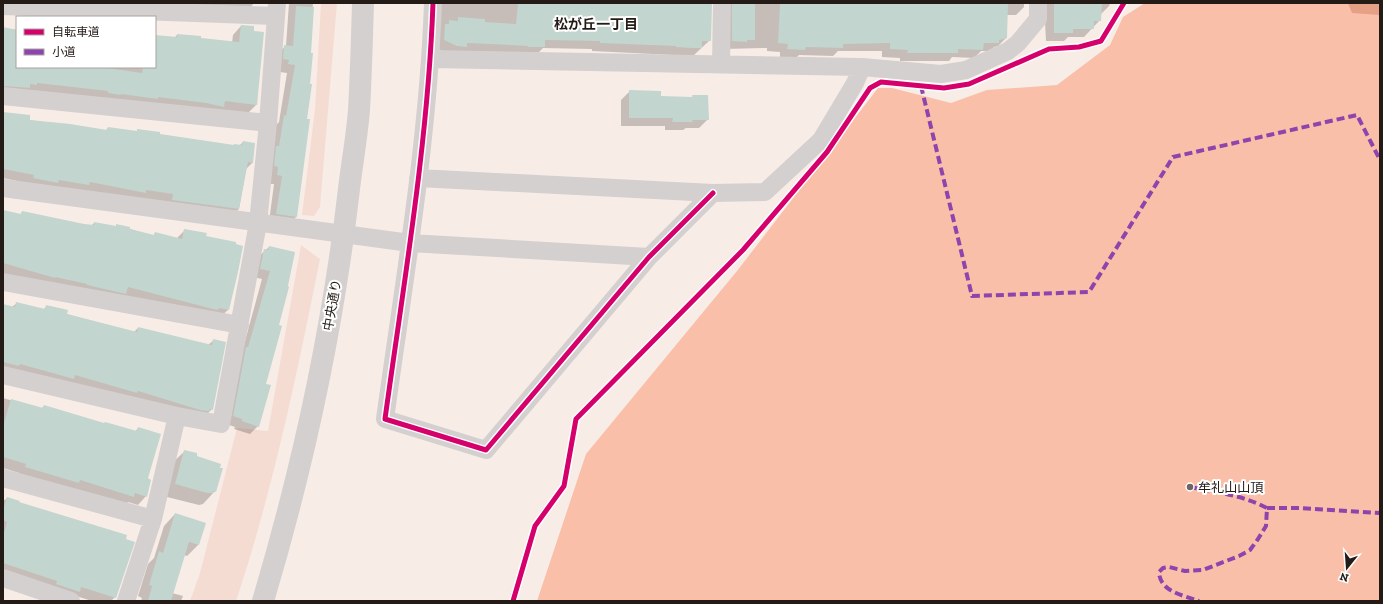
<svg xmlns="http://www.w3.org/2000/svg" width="1383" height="604" font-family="'Zilla Slab','Noto Sans JP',serif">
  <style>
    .green { fill: #f5dcd2 }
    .forest { fill: #fabfa9 }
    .water { fill: #e5a086 }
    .shadow { fill: #0003 }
    .building { fill: #c2d5ce }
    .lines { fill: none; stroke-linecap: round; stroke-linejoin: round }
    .minor { stroke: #d4d0cf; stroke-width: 18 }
    .tertiary { stroke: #d4d0cf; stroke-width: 22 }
    .quiet { stroke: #8e44ad; stroke-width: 4; stroke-dasharray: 8 4; stroke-linecap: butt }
    .cycleway-casing { stroke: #fff; stroke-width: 8 }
    .cycleway { stroke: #d6006c; stroke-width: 5 }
    .poi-dot { fill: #6e6460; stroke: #fff; stroke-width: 1.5 }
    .labels { text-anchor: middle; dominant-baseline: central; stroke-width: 4; stroke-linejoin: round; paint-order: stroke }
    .street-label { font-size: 13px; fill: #241b17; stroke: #fff }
    .poi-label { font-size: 13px; fill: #241b17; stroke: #fff; text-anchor: start }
    .neighbourhood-label { font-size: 14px; font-weight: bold; fill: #241b17; stroke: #fff }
  </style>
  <rect width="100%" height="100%" fill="#f8ece7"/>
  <!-- green -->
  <path class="green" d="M321,3H337L320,207L314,216L302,215L315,109Z
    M301,245L320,259C297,374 273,490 236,601H190L200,573L237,428L268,431Z"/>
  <!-- forest -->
  <path class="forest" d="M1145,3H1380V601H537L586,454L737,271L878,88H892L951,103L987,90L1057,85L1110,45L1123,17Z"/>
  <!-- water -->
  <path class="water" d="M1348,3H1380V15L1352,13Z"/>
  <!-- shadow -->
  <path class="shadow" d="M162,3H254L246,13Z
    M289,3H313L305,120L296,217L288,225L269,222L274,184H269L276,125L279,122L287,73L280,72L276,54L286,46Z
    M438,3H710V40L693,56L592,51V49L543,48L536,55L448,54L436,48Z
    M720,3H1024V7L1016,15H1006V38L998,46L994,47L990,51H981L974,58L952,57L949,61H900V58L882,57V51H838L833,56L799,55L796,58L780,57V52L767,51V48L724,49Z
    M1044,3H1110L1109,6L1100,15V20L1084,37H1068L1064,41H1046Z
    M241,26L256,105L248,113L3,94V28L17,30V67H155V36L174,38L177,35L200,39L232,43L233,35Z
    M630,91L660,97L691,98L693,96L708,119L699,128H686L683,130H665V126H621V100Z
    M3,119L29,120L105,131L108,128L136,132L138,130L159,135L233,146L240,145L243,142L253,162L246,169L239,209L230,217L26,183L3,178Z
    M3,211L20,215L22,212L91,226L94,223L115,227L117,225L153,236L155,233L176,239L185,230L205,237L228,310L219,318L3,274Z
    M269,247L287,287L264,384L258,426L250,434L234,429L235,427L226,424L242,352L262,279L253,277L256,259Z
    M17,303L43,310L47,306L66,314L134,332L138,328L208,345L214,340L212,409L204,417L3,372V305L12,307Z
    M3,398L41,409L44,406L104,424L135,432L138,428L147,479L146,496L138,505L128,502L125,505L18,475L19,473L3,468Z
    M185,451L195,457L215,491L203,504L199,505L163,496L172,463Z
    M7,498L115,597L111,601H92L3,573V500H5Z
    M175,514L204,523L198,545L187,556L184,555L172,593L183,596L181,601H141L142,598L138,596L148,564L154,558L164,526Z"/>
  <!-- building -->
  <path class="building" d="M518,3H712L711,41H702V48H692L676,47V46L600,43V41L545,40V47H528V46L467,43V47L457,46L444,40L445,24H449V20L458,21V17L485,19V22L516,24Z
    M732,3H755V40H747V42L732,41Z
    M780,3H1008L1007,38L999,40V43H984L983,50L958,49V53H907L908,50L890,49V43L843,44V48L806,47L805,50L787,49L788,44L778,43Z
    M1054,3H1102L1101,21H1094V29H1073V33H1054Z
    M296,6L314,7L311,53H313L310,84H312L307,119H310L297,217L276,214L282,176L277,175L278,167L274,166L276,146H279L284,115L286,116L295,65L288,64L289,60L283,59L284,45L293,46Z
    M241,25L254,26V31L264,32L257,105L225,101L224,107L206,103L158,97V99L121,94V95L108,93V91L37,83V85L30,84V88L3,86V27L17,30V67H101L142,73L143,67H155V35L177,37V34L201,36V38L239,42Z
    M629,90L661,91V96L693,97L692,95H708L709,120H692L693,122H672L673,118H629Z
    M3,112L30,115V120L70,124L107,130L108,127L137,131V129L160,132V134L234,145V144L242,145L243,141L255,143L253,163L248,162L239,209L172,200L173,194L146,190V193L90,182L89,185L59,180L58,183L33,178L34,175L3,169Z
    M3,210L21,214L22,211L46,216L84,224L94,225V222L116,226V224L130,227V229L154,235L155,232L182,239L184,229L207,233L206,236L236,242V244L243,246L238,272L229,310L219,308L218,310L213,309L128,287L126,294L87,285V284L55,277V278L3,263Z
    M269,246L295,252L288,286L289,287L279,325L282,326L266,384L271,385L259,427L242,421V419L233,416L246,347H248L270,271L260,269L264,249L268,250Z
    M16,302L45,309L46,305L68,310L67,314L137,332L138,327L212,345L213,339L226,342L213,410L210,409L209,411H207L200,410L138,391L137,393L75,375L74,379L20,364L19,366L3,362V304L15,307Z
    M11,399L43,408L44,405L104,423L105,422L137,431L138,427L161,434L148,478L151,480L147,497L135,493L134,497L80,480L79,483L25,467L26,464L3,457V426Z
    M184,450L197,453V456L221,464L220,468H223L216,492L213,491V493H207L175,484Z
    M7,497L20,501L19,502L127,535L126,539L135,542L116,598L81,587L80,592L56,584L57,581L3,563V536L7,522L3,520V510Z
    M175,513L206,523L199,545L189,542L171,601H148L152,586L149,585L159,551L163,553Z"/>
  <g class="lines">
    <!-- minor -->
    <path class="minor" d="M433,3C428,142 404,281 385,419L486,450L649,257L713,193
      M3,6L276,16
      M431,59L862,67L941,74L966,70L1008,51L1018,43L1038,19V3
      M721,64L722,3
      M3,96L268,123
      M418,178L713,193L765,192L821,140L855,83L862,67
      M3,188L410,243L649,257
      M3,282L240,325
      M3,375L177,416
      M3,478L153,519
      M3,578L71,601
      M126,601L153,519L177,416L221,424L258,223L268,123L277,3"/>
    <!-- tertiary -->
    <path class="tertiary" d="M263,601C303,467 333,328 349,189C352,163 357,136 359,110C361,74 362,39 363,3"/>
    <!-- quiet -->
    <path class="quiet" d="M921,86L972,296L1089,292L1173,157L1357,115L1380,160
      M1190,487C1216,492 1242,495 1267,508L1266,526L1258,539L1250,550L1239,556L1203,570L1185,571L1169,567L1163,568L1159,572C1160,592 1183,595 1199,601
      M1267,508H1300L1380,513"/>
    <defs>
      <path id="cycleway" d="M433,3C428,142 404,281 385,419L486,450L649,257L713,193
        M513,601L535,526L564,486L576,419L743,250L827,152L870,88L881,82L944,88L969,84L1049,49L1079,47L1101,41L1124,3"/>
    </defs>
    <!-- cycleway casing -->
    <use href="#cycleway" class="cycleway-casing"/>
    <!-- cycleway -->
    <use href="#cycleway" class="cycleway"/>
  </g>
  <!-- markers -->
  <circle class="poi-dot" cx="1190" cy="487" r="4"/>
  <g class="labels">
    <!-- street labels -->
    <g class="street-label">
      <text transform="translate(332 305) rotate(-80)">中央通り</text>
    </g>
    <!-- poi labels -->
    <g class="poi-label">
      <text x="1198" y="487">牟礼山山頂</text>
    </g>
    <!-- neighbourhood labels -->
    <g class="neighbourhood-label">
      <text x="596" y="24">松が丘一丁目</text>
    </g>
  </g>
  <!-- border -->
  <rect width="1383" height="604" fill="none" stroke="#241b17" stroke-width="8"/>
  <!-- legend -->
  <rect x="16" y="16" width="140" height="52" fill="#ffffff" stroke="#a7a4a2"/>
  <rect x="24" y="29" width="20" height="6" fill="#d6006c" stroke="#a7a4a2"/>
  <text x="52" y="36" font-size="12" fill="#241b17">自転車道</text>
  <rect x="24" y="49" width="20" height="6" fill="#8e44ad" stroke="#a7a4a2"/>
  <text x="52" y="56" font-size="12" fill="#241b17">小道</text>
  <!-- north arrow -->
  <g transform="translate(1347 568) rotate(197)" stroke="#ffffff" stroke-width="3" paint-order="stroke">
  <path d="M0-3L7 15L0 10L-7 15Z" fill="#241b17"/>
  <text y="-6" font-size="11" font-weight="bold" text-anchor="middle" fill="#241b17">N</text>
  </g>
</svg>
